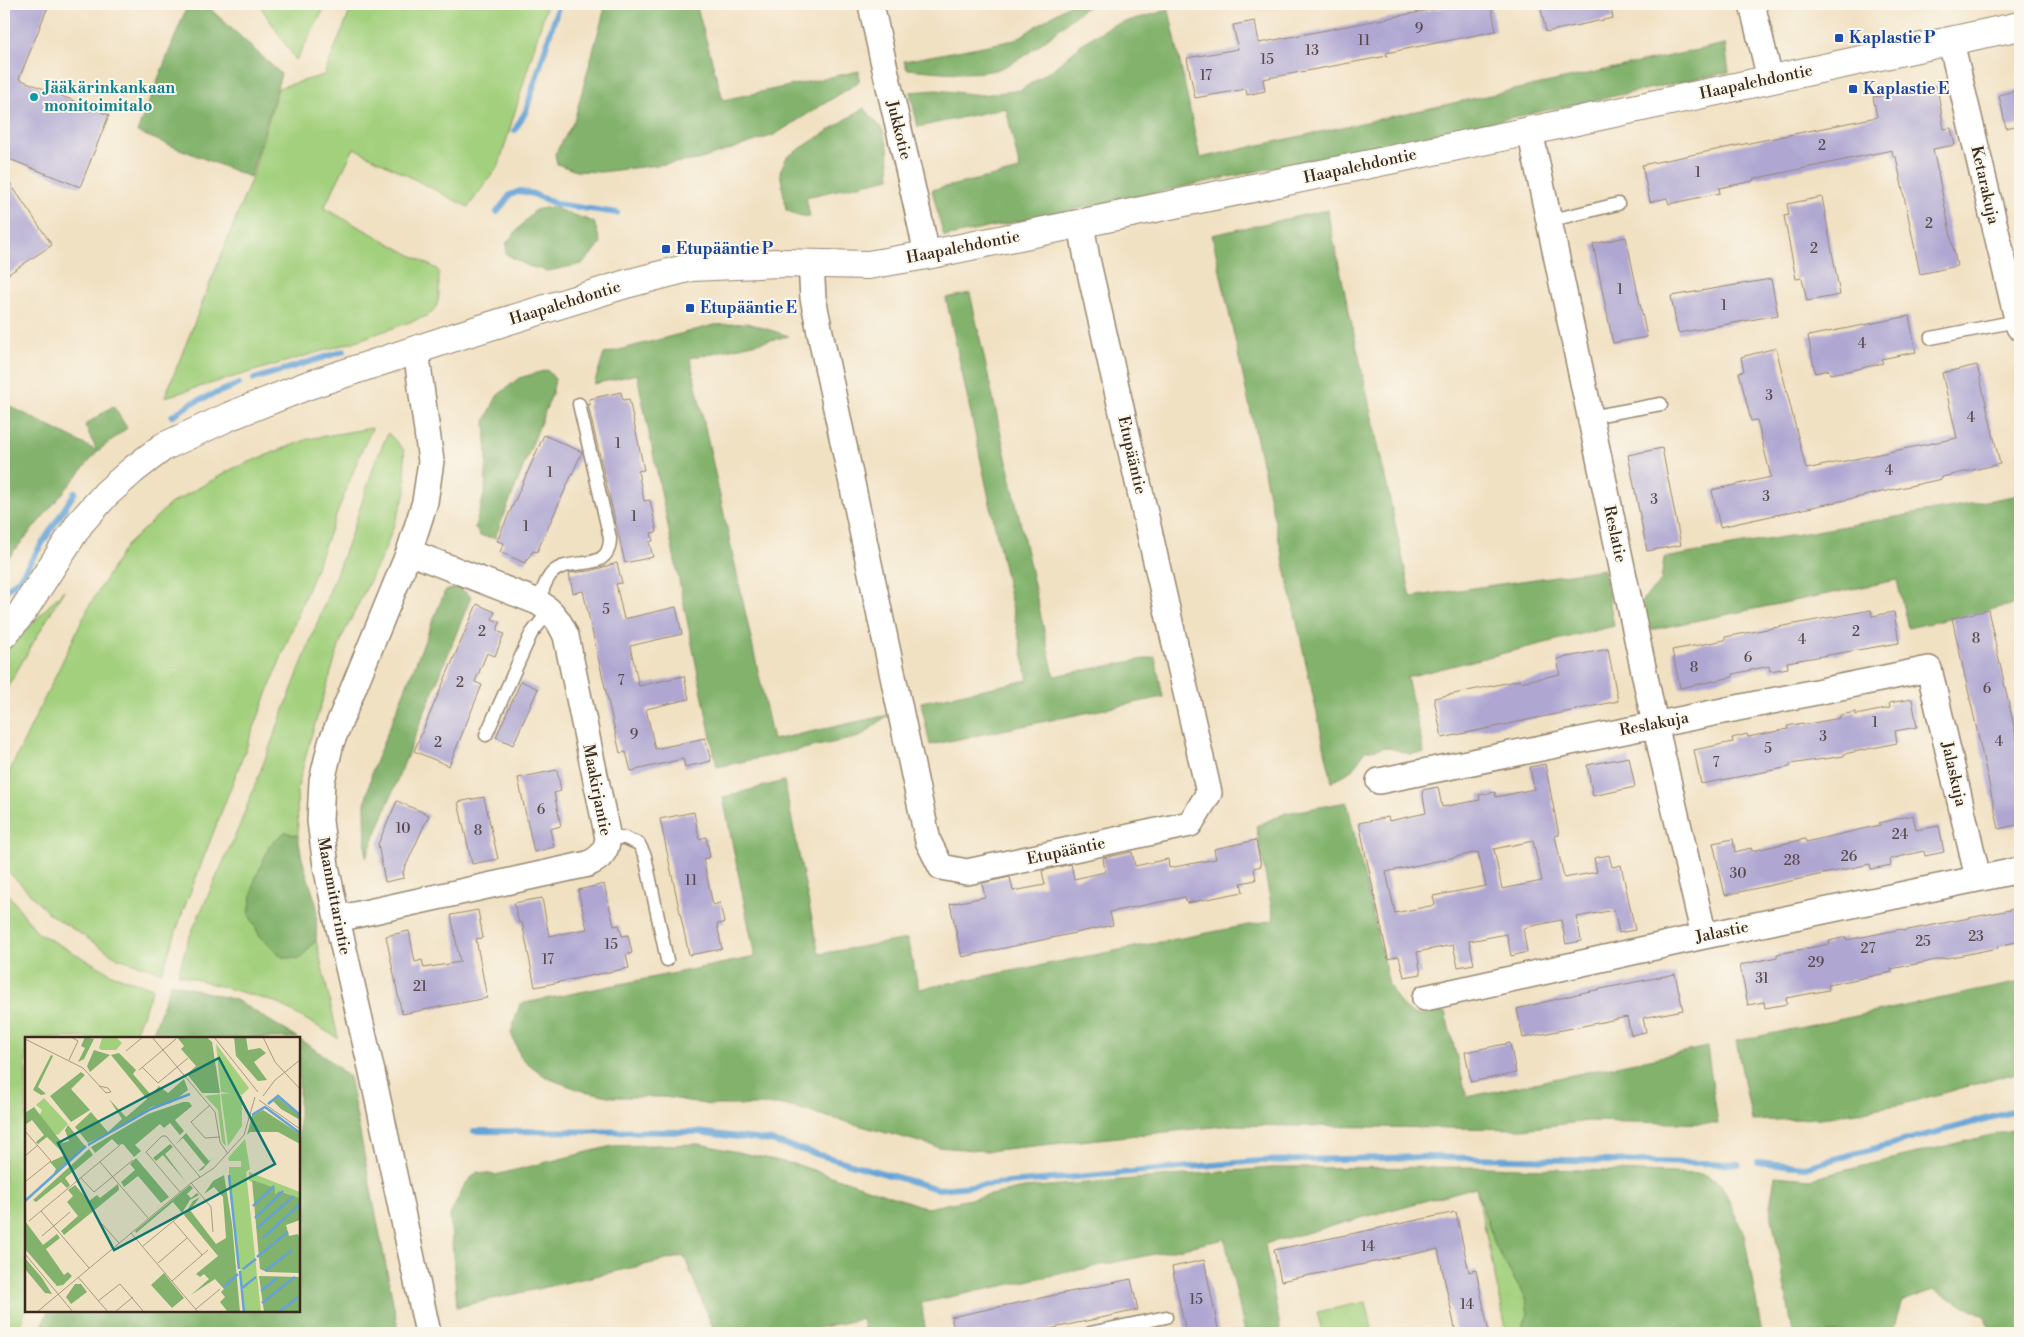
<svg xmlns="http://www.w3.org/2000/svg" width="2024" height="1337" font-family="'Libre Bodoni',serif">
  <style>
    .green { fill: #a3d07d; stroke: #6f7d4e }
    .forest { fill: #82b26c; stroke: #5e6e45 }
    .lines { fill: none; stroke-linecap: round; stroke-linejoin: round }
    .stream { stroke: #64a3d6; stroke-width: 6 }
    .building { fill: #afa7d2; fill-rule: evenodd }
    .lane-casing { stroke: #968670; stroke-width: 15 }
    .street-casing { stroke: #968670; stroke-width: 28 }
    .secondary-casing { stroke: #968670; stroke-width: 30 }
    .lane { stroke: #fff; stroke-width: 12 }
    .street { stroke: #fff; stroke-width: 25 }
    .secondary { stroke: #fff; stroke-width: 28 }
    .transit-dot { fill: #1a4fb4; stroke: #fbf7ec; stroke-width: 2 }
    .culture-dot { fill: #0f9aa8; stroke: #fbf7ec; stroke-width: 2 }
    .labels { text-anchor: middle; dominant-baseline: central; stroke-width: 4; stroke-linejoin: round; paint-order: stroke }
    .number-label { font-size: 14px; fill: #58494b }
    .transit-label { font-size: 16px; font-weight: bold; fill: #164399; stroke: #fbf7ec; text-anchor: start }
    .street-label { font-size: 16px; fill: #3b2a1e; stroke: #fbf7ec }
    .culture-label { font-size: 16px; font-weight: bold; fill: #0d838f; stroke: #fbf7ec; text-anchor: start }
    .inset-river { fill: none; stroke: #64a3d6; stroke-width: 2.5 }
    .inset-road { fill: none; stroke: #a89881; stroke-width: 1 }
    .view { fill: #0f766e; fill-opacity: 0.15; stroke: #0f766e; stroke-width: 2.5 }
    .inset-edge { fill: none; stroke: #3b2a1e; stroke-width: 2.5 }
  </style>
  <rect width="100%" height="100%" fill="#fbf7ec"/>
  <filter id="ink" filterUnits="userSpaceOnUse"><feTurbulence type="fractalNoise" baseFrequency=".02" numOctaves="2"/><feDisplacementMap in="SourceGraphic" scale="10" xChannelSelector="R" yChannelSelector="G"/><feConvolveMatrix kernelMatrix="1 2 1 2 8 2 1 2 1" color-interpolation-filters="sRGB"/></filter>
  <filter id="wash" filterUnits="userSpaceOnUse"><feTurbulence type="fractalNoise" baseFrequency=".0096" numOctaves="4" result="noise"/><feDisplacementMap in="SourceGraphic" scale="20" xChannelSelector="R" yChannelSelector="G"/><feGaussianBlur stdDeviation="1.12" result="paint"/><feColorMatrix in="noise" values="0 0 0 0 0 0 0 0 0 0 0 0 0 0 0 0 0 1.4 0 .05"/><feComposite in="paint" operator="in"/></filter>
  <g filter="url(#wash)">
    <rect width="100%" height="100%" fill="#f1e1c3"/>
    <!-- green -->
    <path class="green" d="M259,4H327L296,60Z
      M353,4H547L499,165L468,207L354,148L324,208L437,269L439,273C438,291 443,305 427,316L353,342L165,397L251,180L278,88L324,75Z
      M372,428L358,459L183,911L162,972L118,958L48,913L20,883L4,868V783L88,608L125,547L170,504L234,468L308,439Z
      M388,433L404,450L406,492L384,552L342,637L310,740L297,790L298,836L285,832L300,959L316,940L338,1038L275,1002L178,974L188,940L239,827L351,535L376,460Z
      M64,590L4,693V653Z
      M4,889L38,933L114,975L153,988L133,1038H26V1309L17,1333H4Z
      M1476,1187L1495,1245L1526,1300L1528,1314L1520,1333H1507Z
      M1366,1302L1373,1333H1322L1317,1312Z"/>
    <!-- forest -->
    <path class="forest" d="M188,4H205L281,74L250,177L137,132Z
      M606,4H696L723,100L859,71V82L774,135L698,160L601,172L576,171L557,164L555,154L574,121Z
      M1070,4H1094L1083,9C1059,28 1024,62 995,70C972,76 931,71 907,69L904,61L1015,40Z
      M1169,10L1200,158L1725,44L1729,72L944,237L932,190L1020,170L1006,108L918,127L910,92L937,90L981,95L1021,90L1053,69L1084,42L1113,25Z
      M864,108L883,130L888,147L890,178L806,197L810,217L797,215L786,210L780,171L787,157Z
      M551,207L594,222L601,244L582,264L548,271L528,266L506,254L507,242L535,210Z
      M1327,210L1411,597L1604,569L1614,626L1407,677L1424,753L1409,754L1387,747L1365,751L1352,770L1332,782L1212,235Z
      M970,293L1054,676L1155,657L1163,697L930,745L921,702L1028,680L946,298Z
      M748,323L789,336L690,358L773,740L888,715L860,737L717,767L637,374L594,384L604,354L714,325Z
      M547,370L555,379L552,394L495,538L480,536L475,527L485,491L487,458L485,421L497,396L519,378Z
      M4,403L97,451L85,425L113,406L127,428L98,451L4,563Z
      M2020,495V603L1908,628L1897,580L1650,630L1642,600L1661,581L1664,558Z
      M459,587L471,597L366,858L365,804L373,768L445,591Z
      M784,781L819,954L907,939L919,989L1274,920L1256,826L1286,813L1347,802L1389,985C1407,1016 1409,1018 1445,1012L1467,1097L1707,1047L1718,1124L1588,1121L1523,1129L1232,1125L986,1151L938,1147L784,1105H710L665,1097H613L580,1090L547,1078L521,1058L511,1033L520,1004L755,957L723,797Z
      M285,832L298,836L302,859L317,907L316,940L300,959L282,957L260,937L249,914L254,882L270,845Z
      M2020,982V1072L1903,1104L1821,1118L1752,1121L1736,1041Z
      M171,983L236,1000L298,1038H151Z
      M299,1039L326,1057L349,1077L399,1333H39L48,1311H299Z
      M2020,1128V1177H2015L2020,1194V1333H1991L1985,1317L1934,1290L1902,1301L1892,1333H1793L1770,1206L1775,1176L1810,1179Z
      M700,1144L798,1165L927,1208L1024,1188L1271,1168L1487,1167L1704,1174L1722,1185L1744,1235L1762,1333H1520L1528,1314L1526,1300L1495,1245L1476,1187L1265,1244L1281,1333H1245L1225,1239L921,1303L926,1333H865L862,1319L794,1333H715L684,1256L457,1307L450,1215L465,1184L477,1172L495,1175L612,1146Z"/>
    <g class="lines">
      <!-- stream -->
      <path class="stream" d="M515,130L526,111L559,4
        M497,212L510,195L520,191L533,194L556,204L617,213
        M254,379L344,351
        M172,416L192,403L239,384
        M4,592L20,578L75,492
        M474,1131L697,1132L771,1141L938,1189L1258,1161L1427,1157L1739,1164
        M1758,1162L1805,1167L2020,1110"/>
    </g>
    <g id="blocks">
      <!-- building -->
      <path class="building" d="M4,4H49L19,79L109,115L80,187L4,157Z
        M1461,4H1491L1496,31L1386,53L1387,56L1263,79L1265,91L1247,95L1246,89L1195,98L1187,58L1238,49L1233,25L1255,21L1259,43Z
        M1540,4H1610L1613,18L1546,32Z
        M1937,86L1944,129L1951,128L1955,145L1933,149L1957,266L1920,274L1896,157H1893L1892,150L1753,179V181L1719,188L1720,193L1669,204L1667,198L1650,202L1642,165L1877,117L1873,97Z
        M2020,90V125L2006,128L1999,95Z
        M4,174L52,245L4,277Z
        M1822,197L1840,295L1807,301L1802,278L1796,279L1784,216L1789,215L1787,204Z
        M1626,237L1647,337L1613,343L1593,244Z
        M1771,279L1778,315L1678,333L1671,296Z
        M1909,316L1916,352L1881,359L1883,363L1853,370L1830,374L1829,370L1815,373L1808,336Z
        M1776,348L1806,469L1957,438L1942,373L1977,365L2000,464L1942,477V479L1720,527L1712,490L1771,477L1757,420L1751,421L1739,372L1744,371L1741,357Z
        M621,392L623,400L629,399L644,470L638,471L644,501L650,500L657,532L651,533L653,541L649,542L653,557L625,563L588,405H590L589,399Z
        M544,435L582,452L537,552L533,551L525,563L500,552L504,543L497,541Z
        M1662,448L1681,545L1647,551L1628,455Z
        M617,563L622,583L616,584L624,619L676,607L682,634L630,646L639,686L684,676L689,699L646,709L655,749L705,738L711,761L685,767L683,759L631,771L626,752L620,753L583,591L573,593L569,573L590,571Z
        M477,604L495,612L492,619L500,622L497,631L504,634L495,656L487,653L475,682L482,685L449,766L414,751Z
        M1871,610L1872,616L1894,612L1899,643L1787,662L1788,668L1770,671L1769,666L1733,674V677L1680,688L1672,650L1725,640V637L1762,630Z
        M1988,610L2020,754V824L1999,829L1952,618Z
        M1608,649L1618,701L1442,738L1434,698L1520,680V682L1560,674L1557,659Z
        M521,681L538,689L513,745L496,737Z
        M1912,699L1917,727L1895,731L1897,743L1844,754V756L1790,764V767L1779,769L1701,784L1694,750L1733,742L1732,738L1747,734L1748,737L1788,729L1787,726L1803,723V725L1840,718V715L1856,712V715L1890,708L1889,703Z
        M1629,757L1635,787L1593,796L1587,765Z
        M1545,764L1559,835L1555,836L1564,878L1597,872L1594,858L1609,855L1612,867L1621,865L1635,930L1619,933L1614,910L1577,917L1581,941L1566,944L1561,920L1523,928L1527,952L1511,956L1507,934L1469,941L1474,964L1458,967L1453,945L1417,952L1421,974L1404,977L1399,956L1388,959L1359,823L1388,817L1389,821L1426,813L1422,790L1438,787L1442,807L1480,800L1479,795L1495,792L1496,797L1534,789L1530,767ZM1533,841L1542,881L1502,889L1494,849ZM1478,852L1486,886L1433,896L1435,905L1395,913L1386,872Z
        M557,770L561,791L554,793L561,826L550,829L554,847L534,852L518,778Z
        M484,797L498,859L472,864L458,802Z
        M397,801L429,815L403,872L404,878L385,882L378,844Z
        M694,812L699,839L706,837L710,857L703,859L713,905L720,903L724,923L717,924L722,949L689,955L660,819Z
        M1913,815L1916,830L1939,826L1944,852L1925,856L1924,851L1890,859L1891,865L1871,869L1870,864L1725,895L1713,843L1733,839L1735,852L1751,848L1752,851L1805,839L1806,842L1880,825L1879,823Z
        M1256,840L1261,866L1254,868L1256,880L1241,883L1243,892L1187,903L1185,897L1110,912L1113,925L962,957L950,904L985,897L982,883L1010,877L1013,891L1045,885L1042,871L1071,864L1074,879L1105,872L1103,858L1132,852L1135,866L1168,859L1169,868L1216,859L1214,849Z
        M604,884L614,926L619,925L622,936L628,935L632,953L626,955L629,968L535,987L522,922L519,923L514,903L542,898L549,936L587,929L578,890Z
        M2020,908V941L1998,946V948L1891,969L1892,972L1828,985L1829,990L1786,998L1787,1004L1765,1008L1764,1002L1748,1005L1740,965L1777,957V954L1830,944L1829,941L1846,937L1847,940L1902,929L1903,931Z
        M478,910L483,938L476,939L487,998L402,1014L386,936L409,931L415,962L422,960L424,968L460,962L451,915Z
        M1675,974L1683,1010L1643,1018L1646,1032L1631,1035L1627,1017L1523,1038L1517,1009L1581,993Z
        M1510,1043L1516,1073L1471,1082L1465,1052Z
        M1456,1212L1469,1272L1476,1270L1489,1333H1456L1438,1249L1281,1281L1274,1250Z
        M1204,1260L1219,1333H1186L1172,1267Z
        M1131,1279L1138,1310L1030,1333H955L951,1317Z"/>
    </g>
  </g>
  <g filter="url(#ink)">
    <use href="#blocks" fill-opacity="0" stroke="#968670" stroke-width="1"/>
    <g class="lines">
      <defs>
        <path id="lane" d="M1548,221L1618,204
          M1931,338L2017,321
          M1590,417L1661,404
          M538,602C542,593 545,580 552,573C570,555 610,575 610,538L579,404
          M486,735L531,634L550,610
          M608,838H625L639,844L645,856L667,960
          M1090,1333L1166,1317"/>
        <path id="street" d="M871,4C888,88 910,171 927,255
          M1752,4L1770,79
          M1951,42L2019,327
          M1530,131L1655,724L1704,936
          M811,263L813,298L823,347L928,841L941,867L967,872L1190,824L1209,793L1087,259L1081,224
          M416,350L431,461L425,502L409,552L331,743L322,781L320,821L326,866L337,919L372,1072L428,1333
          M1379,781L1929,669L1978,878
          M337,919L588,864C601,858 606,852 608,838L566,636C559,620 552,611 538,602L409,552
          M1425,998L1704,936L2020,870"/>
        <path id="secondary" d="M4,634L21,614L80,523L106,494L133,470L163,447L230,416L306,386L458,336L626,284L692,267L778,263L868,265L927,255L1530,131L2020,26"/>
      </defs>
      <!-- lane casing -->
      <use href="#lane" class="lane-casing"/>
      <!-- street casing -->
      <use href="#street" class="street-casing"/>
      <!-- secondary casing -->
      <use href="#secondary" class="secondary-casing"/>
      <!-- lane -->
      <use href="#lane" class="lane"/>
      <!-- street -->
      <use href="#street" class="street"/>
      <!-- secondary -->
      <use href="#secondary" class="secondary"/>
    </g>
  </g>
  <!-- markers -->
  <g class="transit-dot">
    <rect x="1834" y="33" width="10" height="10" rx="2.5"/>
    <rect x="1848" y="84" width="10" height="10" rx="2.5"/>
    <rect x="661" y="244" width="10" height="10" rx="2.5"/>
    <rect x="685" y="303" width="10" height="10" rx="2.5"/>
  </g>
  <circle class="culture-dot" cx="34" cy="97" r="5"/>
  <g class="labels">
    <!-- number labels -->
    <g class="number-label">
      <text x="1419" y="29">9</text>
      <text x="1364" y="41">11</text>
      <text x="1312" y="51">13</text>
      <text x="1267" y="60">15</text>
      <text x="1206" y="76">17</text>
      <text x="1822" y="146">2</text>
      <text x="1698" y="173">1</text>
      <text x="1929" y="224">2</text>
      <text x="1814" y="249">2</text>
      <text x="1620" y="290">1</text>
      <text x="1724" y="306">1</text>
      <text x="1862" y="344">4</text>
      <text x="1769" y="396">3</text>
      <text x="1971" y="418">4</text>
      <text x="618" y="444">1</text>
      <text x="1889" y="471">4</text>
      <text x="550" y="473">1</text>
      <text x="1766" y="497">3</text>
      <text x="1654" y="500">3</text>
      <text x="634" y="517">1</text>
      <text x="526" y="527">1</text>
      <text x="606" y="610">5</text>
      <text x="482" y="632">2</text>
      <text x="1856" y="632">2</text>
      <text x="1976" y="639">8</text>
      <text x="1802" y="640">4</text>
      <text x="1748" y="658">6</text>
      <text x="1694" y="668">8</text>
      <text x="621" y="681">7</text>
      <text x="460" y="683">2</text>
      <text x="1987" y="689">6</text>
      <text x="1875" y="723">1</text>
      <text x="634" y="735">9</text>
      <text x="1823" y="737">3</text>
      <text x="1999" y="742">4</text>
      <text x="438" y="743">2</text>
      <text x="1768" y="749">5</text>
      <text x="1716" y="763">7</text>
      <text x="541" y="810">6</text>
      <text x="403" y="829">10</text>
      <text x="478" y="831">8</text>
      <text x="1900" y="835">24</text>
      <text x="1849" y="857">26</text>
      <text x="1792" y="861">28</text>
      <text x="1738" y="874">30</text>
      <text x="691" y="881">11</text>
      <text x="1976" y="937">23</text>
      <text x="1923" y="942">25</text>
      <text x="611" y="945">15</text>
      <text x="1868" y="949">27</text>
      <text x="548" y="960">17</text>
      <text x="1816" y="963">29</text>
      <text x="1762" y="979">31</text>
      <text x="420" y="987">21</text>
      <text x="1368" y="1247">14</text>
      <text x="1196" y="1300">15</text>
      <text x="1467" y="1305">14</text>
    </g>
    <!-- transit labels -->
    <g class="transit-label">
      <text x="1849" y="38">Kaplastie P</text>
      <text x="1863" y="89">Kaplastie E</text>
      <text x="676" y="249">Etupääntie P</text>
      <text x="700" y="308">Etupääntie E</text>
    </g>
    <!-- street labels -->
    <g class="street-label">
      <text transform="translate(1756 82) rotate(-12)">Haapalehdontie</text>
      <text transform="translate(899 130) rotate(76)">Jukkotie</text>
      <text transform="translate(1360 166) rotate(-12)">Haapalehdontie</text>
      <text transform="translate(1985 185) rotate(77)">Ketarakuja</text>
      <text transform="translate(963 247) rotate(-11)">Haapalehdontie</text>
      <text transform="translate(565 303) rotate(-17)">Haapalehdontie</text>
      <text transform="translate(1132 455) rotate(77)">Etupääntie</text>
      <text transform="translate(1615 534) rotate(78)">Reslatie</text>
      <text transform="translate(1654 724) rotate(-11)">Reslakuja</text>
      <text transform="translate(1954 774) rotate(77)">Jalaskuja</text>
      <text transform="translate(597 790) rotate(79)">Maakirjantie</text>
      <text transform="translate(1066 851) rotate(-12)">Etupääntie</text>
      <text transform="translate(334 896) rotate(79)">Maanmittarintie</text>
      <text transform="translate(1722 932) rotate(-12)">Jalastie</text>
    </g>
    <!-- culture labels -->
    <g class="culture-label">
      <text x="44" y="88">Jääkärinkankaan<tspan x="44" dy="18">monitoimitalo</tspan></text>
    </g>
  </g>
  <!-- overview -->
  <g transform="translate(25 1037)">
    <rect width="275" height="275" fill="#f1e1c3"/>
    <path d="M77,1H92L97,6L91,13H76L74,11ZM191,7L224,51L217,58L196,55ZM208,56L217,59V89L203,109L196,57ZM195,57L196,71L201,109L197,105L193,73L180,59ZM19,61L43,87L33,98L28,97L14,80L17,73L11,68ZM220,102L225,132L221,135L236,275H220L204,135V130H216V124H204L203,121ZM224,135L275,155V161L255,154L249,157L250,151L224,144Z" fill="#a3d07d"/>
    <path d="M60,0L69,2L59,22L53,25L60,11L56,9ZM152,0H181L187,5L195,56H177L162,37L171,29L156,12L159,9ZM209,0H221L223,13L235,11L241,16L229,25L242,43L233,44L211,19ZM69,13L85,18L65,35L62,29ZM94,16L111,33L108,37L126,58L134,49L143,56L159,42L163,53L146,66L126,70L100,88L63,106L50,90L66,75L83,95L97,82L84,62L101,80L122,62L86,18ZM26,18L28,19L13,50L21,57L16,58L8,53ZM56,35L60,38L46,52L65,73L46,85L25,59ZM252,60L275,79V83L256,72L248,64ZM158,65H164L167,69L150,83L159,94L155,98L145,86L139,91L135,87L110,108L116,114L109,120L98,107L93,108L87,102L70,116L66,110L123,77ZM9,70L37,106L44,104L40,93L43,88L60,109L28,138L31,132L25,125L40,118L22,100L13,107L11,105L19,98L7,83L0,88V76ZM238,73L275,97V107L253,95H225L222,98L227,79ZM161,96L184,124L187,122L177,133L173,134L180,128L158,101L150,108ZM145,107L148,110L140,117L161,145L138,118L131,124L128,121ZM64,112L68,118L40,141L45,148L42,151L36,145L11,165L8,163ZM111,121L144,160L136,166L113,139L99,150L96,145L110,133L105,127ZM199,138L207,187L215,275H203L195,265L200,260L196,255L199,252L190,242L166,258L184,242L179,237L175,240L171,237L193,219L159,178L168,164L175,160L165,173L191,207L201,201L198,160L189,150L179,157L188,144ZM227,143L250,151V157L254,154L275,161V183L261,188L264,199L273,197L275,203L274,236L242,235L235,232ZM93,147L94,153L39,198L36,194L53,179L42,165L48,159L43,153L50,148L64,164L72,158L75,161ZM165,148L168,151L162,157L166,161L172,156L174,158L165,163L157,176L148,165L111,196L110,194ZM0,184L18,208L32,197L35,201L21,212L39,238L43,235L47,239L38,248L32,249L0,212ZM0,221L17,241L27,257L20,256L0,232ZM139,236L159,261L147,271L126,248ZM234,239L275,240V275H239ZM50,247H56L62,255L46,267L41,260Z" fill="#82b26c"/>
    <path class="inset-river" d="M243,67L253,59L275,78M227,78L240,70L275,96M63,108L126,72L165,57M204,138L214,232M0,164L61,109M228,169L249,149M230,181L258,154M232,191L269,159M238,201L275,167M232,220L263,195M218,232L231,222M215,234L219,275M240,234L267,213M199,250L213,237M216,252L231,240M236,254L252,241M237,266L270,240M254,275L273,260"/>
    <path class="inset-road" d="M127,0L190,75L195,105L203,117M189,0L233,55M238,0L250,25L275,52M0,2L58,31L81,56L86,55L83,51L74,49M101,14L118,0M44,23L53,4L46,0M117,30L133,46L163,21M114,33L151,2M238,59L250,43L275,23M234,63L275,92M185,68L166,85L180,101L195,100M0,94L26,124L0,145M0,119L13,108M75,125L123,181M56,141L69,155L108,123M166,146L186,170L188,195M155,155L121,115L137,99H141L175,140M16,174L64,231M4,184L95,108M148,184L177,218M76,186L94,206M106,196L173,275M17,199L45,175M118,209L157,177M0,217L48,275M133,226L162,201M53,240L83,275M147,244L183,213M73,264L95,247L119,275M171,272L195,252M12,275L166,146L189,131L219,98L230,60M90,275L108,260"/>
    <path class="view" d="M194,21L250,127L89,213L33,106Z"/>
    <rect width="275" height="275" class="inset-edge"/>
  </g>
  <!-- margin -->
  <rect width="2024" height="1337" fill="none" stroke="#fbf7ec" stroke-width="20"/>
</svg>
